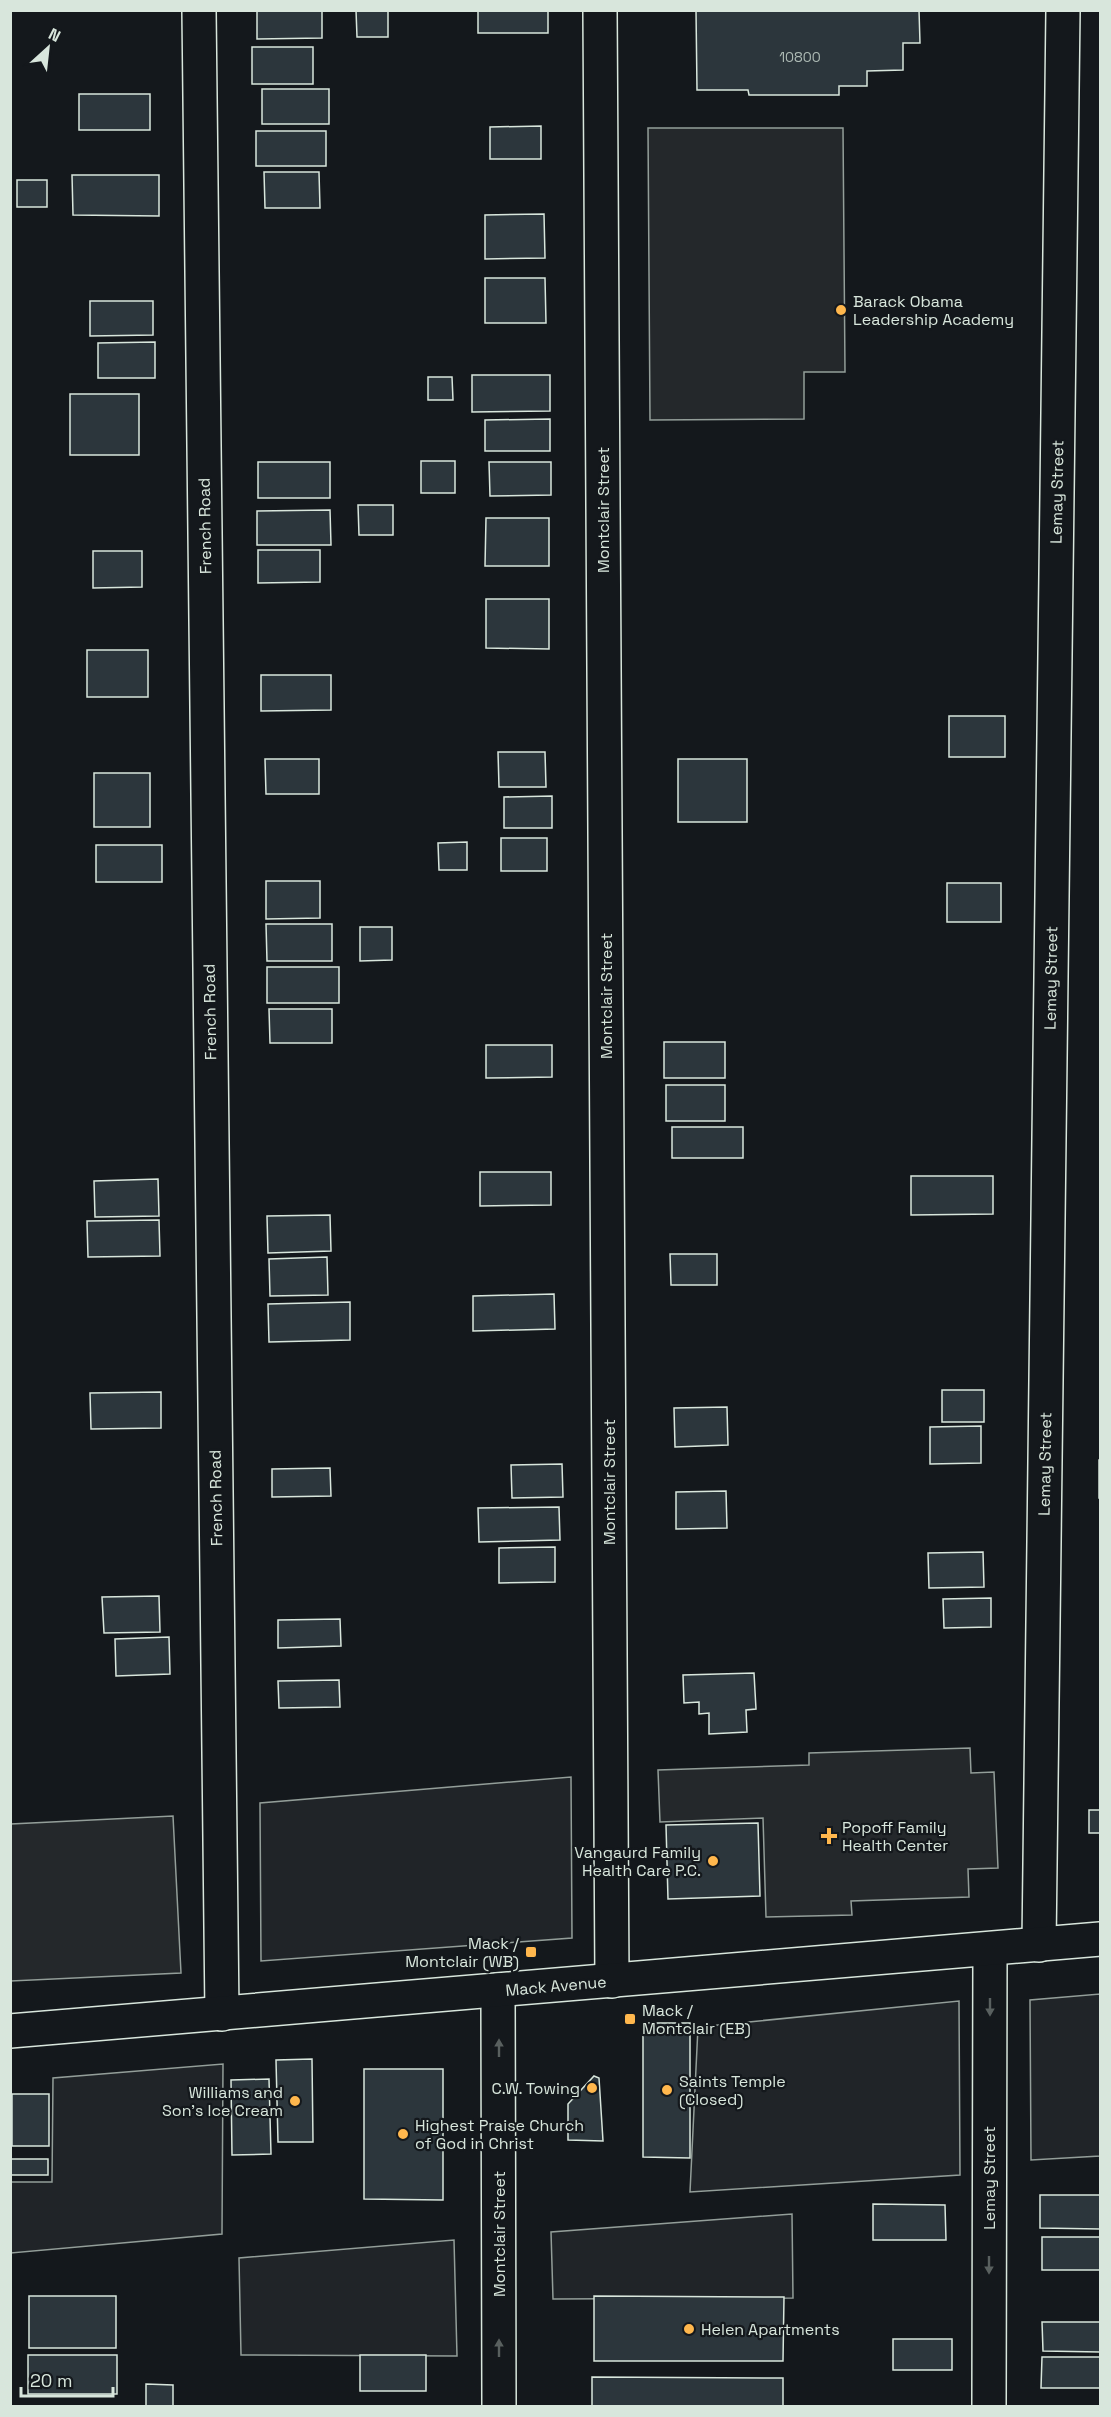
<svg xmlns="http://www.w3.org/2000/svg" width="1111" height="2417" font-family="'Space Grotesk',sans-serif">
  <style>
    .green { fill: #202428; stroke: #939e99; stroke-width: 1.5 }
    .parking { fill: #24282b; stroke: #939e99; stroke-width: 1.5 }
    .building { fill: #2c363c; stroke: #d8e6dc; stroke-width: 1.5 }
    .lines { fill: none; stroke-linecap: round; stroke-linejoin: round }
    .minor-casing { stroke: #d8e6dc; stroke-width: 36 }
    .major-casing { stroke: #d8e6dc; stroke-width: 36 }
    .minor { stroke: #14181c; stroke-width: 33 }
    .major { stroke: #14181c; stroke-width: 33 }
    .oneway { fill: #59605f }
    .poi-dot { fill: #ffb74d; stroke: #14181c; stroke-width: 2 }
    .labels { text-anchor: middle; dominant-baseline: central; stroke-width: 4.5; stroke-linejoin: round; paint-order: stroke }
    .number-label { font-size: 14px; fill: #adbab4 }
    .poi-label { font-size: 16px; fill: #d8e6dc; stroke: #14181c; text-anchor: start }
    .street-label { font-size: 16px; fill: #d8e6dc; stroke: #14181c }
  </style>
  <rect width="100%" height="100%" fill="#14181c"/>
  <!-- green -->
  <path class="green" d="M571,1777L572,1938L261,1961L260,1803Z
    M1100,1994V2156L1031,2160L1030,2000Z
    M959,2001L960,2175L690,2192L698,2027Z
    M223,2064L222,2234L11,2253V2182H52L53,2078Z
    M792,2214L793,2298L553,2299L551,2232Z
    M454,2240L457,2356L241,2355L239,2258Z"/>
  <!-- parking -->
  <path class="parking" d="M648,128H843L845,372H804V419L650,420Z
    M970,1748L971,1773L994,1772L998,1868L968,1869L969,1897L851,1901L852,1915L766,1917L763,1818L660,1822L658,1770L809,1765V1753Z
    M173,1816L181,1973L11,1981V1824Z"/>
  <!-- building -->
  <path class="building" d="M257,10H322V38L257,39Z
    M356,10H388V37H357Z
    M478,10H548V33H478Z
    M696,10H919L920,43H903V70L867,71V86H839V95H749L748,90H697Z
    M252,47H313V84H252Z
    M262,89H329V124H262Z
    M79,94H150V130H79Z
    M541,126V159H490V127Z
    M256,131H326V166H256Z
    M264,172H319L320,208H265Z
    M72,175H159V216L73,215Z
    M17,180H47V207H17Z
    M544,214L545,258L485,259V215Z
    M485,278H545L546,323H485Z
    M90,301H153V335L90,336Z
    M155,342V378H98V343Z
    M472,375H550V411L472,412Z
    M428,377H452L453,400H428Z
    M70,394H139V455H70Z
    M550,419V451H485V420Z
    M421,461H455V493H421Z
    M258,462H330V498H258Z
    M489,462H551V495L490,496Z
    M358,505H393V535H359Z
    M330,510L331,545H257V511Z
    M486,518H549V566H485Z
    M258,550H320V582L258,583Z
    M93,551H142V587L93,588Z
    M486,599H549V649L486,648Z
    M87,650H148V697H87Z
    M261,675H331V710L261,711Z
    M949,716H1005V757H949Z
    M498,752H545L546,787H499Z
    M265,759H319V794H266Z
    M678,759H747V822H678Z
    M94,773H150V827H94Z
    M552,796V828H504V797Z
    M501,838H547V871H501Z
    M467,842V870H439L438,843Z
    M96,845H162V882H96Z
    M266,881H320V918L266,919Z
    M947,883H1001V922H947Z
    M266,924H332V961H267Z
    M360,927H392V960L360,961Z
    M267,967H339V1003H267Z
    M269,1009H332V1043H270Z
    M664,1042H725V1078H664Z
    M486,1045H552V1077L486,1078Z
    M666,1085H725V1121H666Z
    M672,1127H743V1158H672Z
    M480,1172H551V1205L480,1206Z
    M911,1176H993V1214L911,1215Z
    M158,1179L159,1216L95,1217L94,1181Z
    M330,1215L331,1251L268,1253L267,1216Z
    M159,1220L160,1256L88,1257L87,1221Z
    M670,1254H717V1285H671Z
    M327,1257L328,1295L270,1296L269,1259Z
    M554,1294L555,1329L473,1331V1296Z
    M350,1302V1340L269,1342L268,1304Z
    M942,1390H984V1422H942Z
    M161,1392V1428L91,1429L90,1393Z
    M727,1407L728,1445L675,1447L674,1408Z
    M981,1426V1463L930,1464V1427Z
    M1099,1460H1100V1498H1099Z
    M562,1464L563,1497L512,1498L511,1465Z
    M330,1468L331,1496L272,1497V1469Z
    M726,1491L727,1528L676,1529V1492Z
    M559,1507L560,1540L479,1542L478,1508Z
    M555,1547V1582L499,1583V1548Z
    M983,1552L984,1587L929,1588L928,1553Z
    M159,1596L160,1632L104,1633L102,1597Z
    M991,1598V1627L944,1628L943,1599Z
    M340,1619L341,1646L278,1648V1620Z
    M169,1637L170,1674L116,1676L115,1639Z
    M754,1673L756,1709L746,1710L747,1732L709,1734V1713L699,1714V1702L684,1703L683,1675Z
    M339,1680L340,1707L279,1708L278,1681Z
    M1089,1810H1100V1833H1089Z
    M758,1823L760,1896L668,1899L666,1825Z
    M643,2023H690V2158L643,2157Z
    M312,2059L313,2142H278L276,2060Z
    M364,2069H443V2200L364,2199Z
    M594,2076L599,2078L603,2141L568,2140V2104Z
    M269,2079L271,2154L232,2155L231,2080Z
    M12,2094H49V2146H12Z
    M10,2159H48V2175H11Z
    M1040,2195H1100V2229L1040,2228Z
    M873,2204L945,2205L946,2240H873Z
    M1042,2237H1100V2270H1042Z
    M29,2296H116V2348H29Z
    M594,2296L784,2297L783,2361H594Z
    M1042,2322H1100V2352L1043,2351Z
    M893,2339H952V2370H893Z
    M28,2355H117V2394H28Z
    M360,2355H426V2391H360Z
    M1042,2357H1100V2388H1041Z
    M592,2377L783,2378V2406H592Z
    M146,2384L173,2385V2406H146Z"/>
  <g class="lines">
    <defs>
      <path id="minor" d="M199,10L222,2014
        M600,10L612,1981
        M1039,1945L1063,10
        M498,1990L499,2406
        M989,2406L990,1949"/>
      <path id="major" d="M10,2031L1100,1939"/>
    </defs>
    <!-- minor casing -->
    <use href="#minor" class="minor-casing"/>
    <!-- major casing -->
    <use href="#major" class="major-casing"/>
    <!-- minor -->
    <use href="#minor" class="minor"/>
    <!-- major -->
    <use href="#major" class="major"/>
  </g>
  <!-- one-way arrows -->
  <defs><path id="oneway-solid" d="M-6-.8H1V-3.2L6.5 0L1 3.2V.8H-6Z" transform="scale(1.5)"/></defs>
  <g class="oneway">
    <use href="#oneway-solid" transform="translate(990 2007) rotate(90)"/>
    <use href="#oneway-solid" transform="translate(499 2048) rotate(-90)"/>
    <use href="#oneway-solid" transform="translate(989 2265) rotate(90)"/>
    <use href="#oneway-solid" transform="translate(499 2348) rotate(-90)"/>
  </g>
  <!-- markers -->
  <g class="poi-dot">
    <circle cx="841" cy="310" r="6"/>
    <path d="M826 1827h6v6h6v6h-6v6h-6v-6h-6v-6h6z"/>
    <circle cx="713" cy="1861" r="6"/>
    <rect x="525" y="1946" width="12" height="12" rx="3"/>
    <rect x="624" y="2013" width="12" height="12" rx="3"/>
    <circle cx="592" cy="2088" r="6"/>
    <circle cx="667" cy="2090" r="6"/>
    <circle cx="295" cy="2101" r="6"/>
    <circle cx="403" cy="2134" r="6"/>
    <circle cx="689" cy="2329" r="6"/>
  </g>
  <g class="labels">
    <!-- number labels -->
    <g class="number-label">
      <text x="800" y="57">10800</text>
    </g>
    <!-- poi labels -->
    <g class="poi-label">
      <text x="853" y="301">Barack Obama<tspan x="853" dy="18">Leadership Academy</tspan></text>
      <text x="842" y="1827">Popoff Family<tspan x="842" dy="18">Health Center</tspan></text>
      <text x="701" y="1852" text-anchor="end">Vangaurd Family<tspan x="701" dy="18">Health Care P.C.</tspan></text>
      <text x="519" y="1943" text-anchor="end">Mack /<tspan x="519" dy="18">Montclair (WB)</tspan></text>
      <text x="642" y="2010">Mack /<tspan x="642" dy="18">Montclair (EB)</tspan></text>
      <text x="679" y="2081">Saints Temple<tspan x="679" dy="18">(Closed)</tspan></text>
      <text x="580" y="2088" text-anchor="end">C.W. Towing</text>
      <text x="283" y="2092" text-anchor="end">Williams and<tspan x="283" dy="18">Son's Ice Cream</tspan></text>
      <text x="415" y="2125">Highest Praise Church<tspan x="415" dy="18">of God in Christ</tspan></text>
      <text x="701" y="2329">Helen Apartments</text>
    </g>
    <!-- street labels -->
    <g class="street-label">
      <text transform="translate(1057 492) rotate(-89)">Lemay Street</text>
      <text transform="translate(603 510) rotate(-90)">Montclair Street</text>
      <text transform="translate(205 526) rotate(-91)">French Road</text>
      <text transform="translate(1051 978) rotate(-89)">Lemay Street</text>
      <text transform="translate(606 996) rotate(-90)">Montclair Street</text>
      <text transform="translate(210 1012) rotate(-91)">French Road</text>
      <text transform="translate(1045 1464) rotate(-89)">Lemay Street</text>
      <text transform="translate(609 1482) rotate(-90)">Montclair Street</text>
      <text transform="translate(216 1498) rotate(-91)">French Road</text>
      <text transform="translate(556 1986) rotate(-5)">Mack Avenue</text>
      <text transform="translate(989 2178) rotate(-90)">Lemay Street</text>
      <text transform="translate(499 2234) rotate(-90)">Montclair Street</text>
    </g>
  </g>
  <!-- border -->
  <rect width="1111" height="2417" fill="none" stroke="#d8e6dc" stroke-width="24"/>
  <!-- north arrow -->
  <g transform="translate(48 48) rotate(27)" stroke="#14181c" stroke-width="4.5" paint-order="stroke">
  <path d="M0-4.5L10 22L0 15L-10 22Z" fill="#d8e6dc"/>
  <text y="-9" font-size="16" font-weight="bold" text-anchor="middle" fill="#d8e6dc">N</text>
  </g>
  <!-- scale -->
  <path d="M21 2387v9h92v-9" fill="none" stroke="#d8e6dc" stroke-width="3"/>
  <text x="30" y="2387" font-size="18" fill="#d8e6dc" stroke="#14181c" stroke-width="4.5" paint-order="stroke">20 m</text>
</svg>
